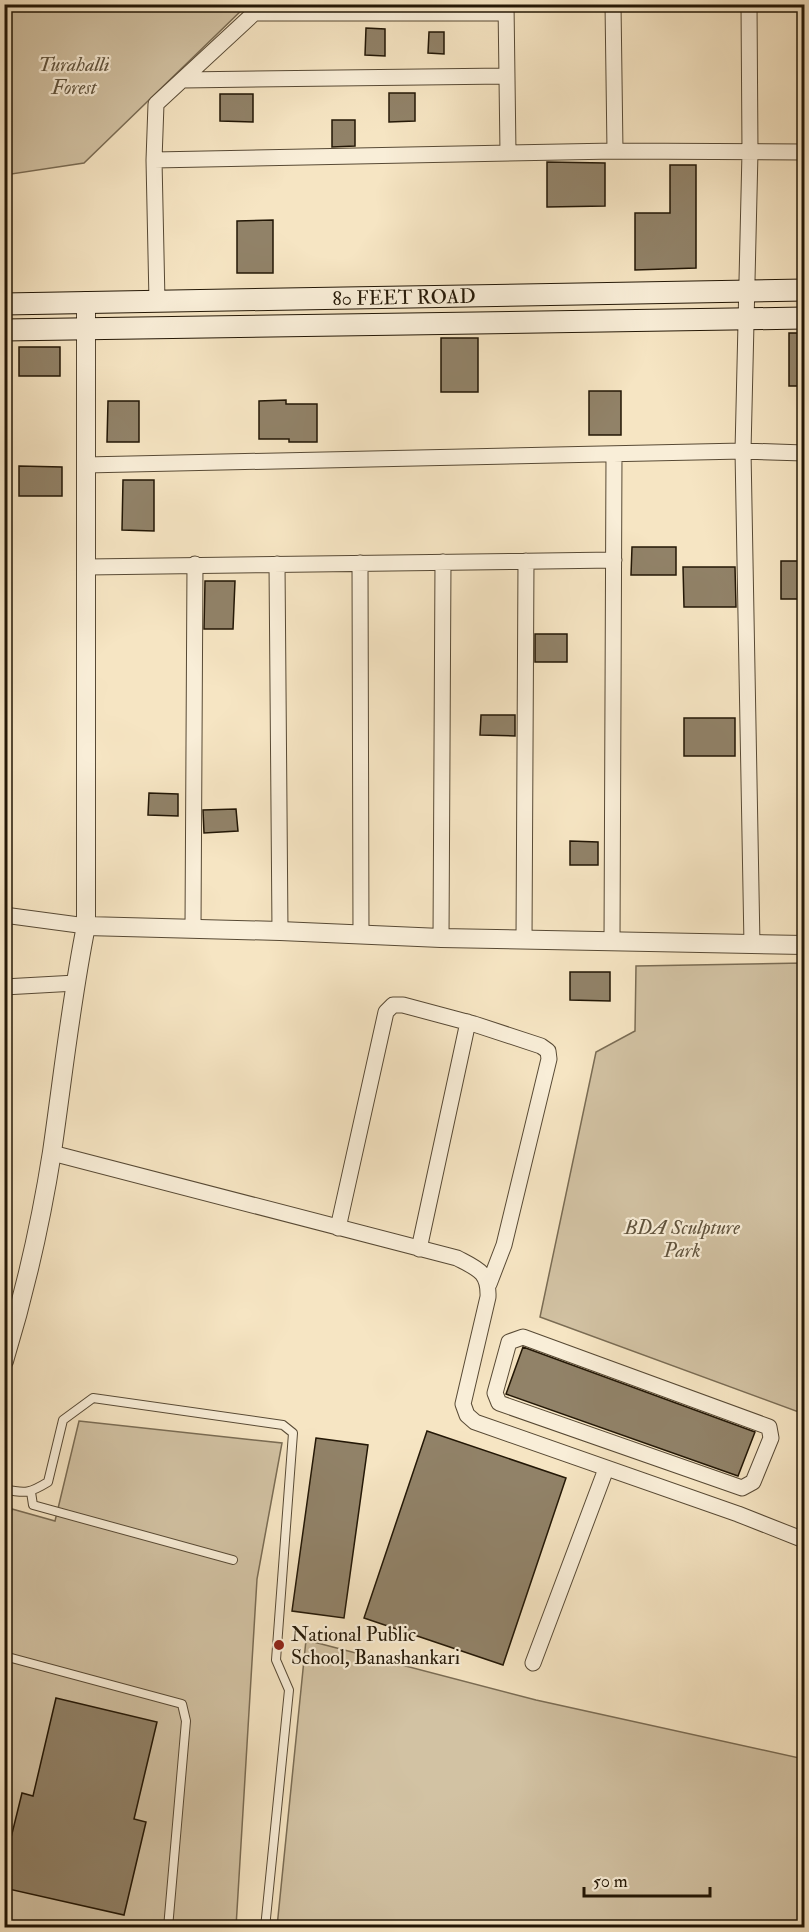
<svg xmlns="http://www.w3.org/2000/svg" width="809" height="1932" font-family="'IM FELL Double Pica',serif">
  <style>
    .green { fill: #d2c2a3; stroke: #7a6c54; stroke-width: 1.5 }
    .building { fill: #918268; stroke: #231706; stroke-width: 1.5 }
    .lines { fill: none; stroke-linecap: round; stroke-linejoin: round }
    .service-casing { stroke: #584a35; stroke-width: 10 }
    .minor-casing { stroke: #584a35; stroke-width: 17 }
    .tertiary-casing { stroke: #584a35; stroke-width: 20 }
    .secondary-casing { stroke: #231706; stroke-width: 23 }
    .service { stroke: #f9eed8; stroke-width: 8 }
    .minor { stroke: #f9eed8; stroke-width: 15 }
    .tertiary { stroke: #f9eed8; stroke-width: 18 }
    .secondary { stroke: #f9eed8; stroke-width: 21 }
    .poi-dot { fill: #8f2418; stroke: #f9eed8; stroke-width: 2 }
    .labels { text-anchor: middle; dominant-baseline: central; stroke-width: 4.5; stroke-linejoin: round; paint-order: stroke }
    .park-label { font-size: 20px; font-style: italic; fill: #60533d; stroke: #f9eed8 }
    .street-label { font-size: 20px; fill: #231706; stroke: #f9eed8 }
    .poi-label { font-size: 20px; fill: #231706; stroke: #f9eed8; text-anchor: start }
  </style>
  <rect width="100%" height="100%" fill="#f6e5c3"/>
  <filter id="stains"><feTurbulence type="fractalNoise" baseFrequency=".00333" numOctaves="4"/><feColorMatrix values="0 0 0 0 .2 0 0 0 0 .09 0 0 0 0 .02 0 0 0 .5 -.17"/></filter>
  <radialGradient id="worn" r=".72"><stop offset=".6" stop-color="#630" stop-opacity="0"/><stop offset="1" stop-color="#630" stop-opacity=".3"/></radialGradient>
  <!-- green -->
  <path class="green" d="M4,5L5,4L247,5L84,163L5,175Z
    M804,963V1414L540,1317L596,1052L635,1031L636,966Z
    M79,1421L282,1443L257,1579L236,1927L5,1928L4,1544L12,1509L55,1521Z
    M306,1640L536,1700L804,1759V1927H277Z"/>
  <!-- building -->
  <path class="building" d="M366,28L385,29V56L365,55Z
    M429,32H444V54L428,53Z
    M389,93H415V121L389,122Z
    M220,94H253V122L220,121Z
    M332,120H355V146L332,147Z
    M547,162L605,163V206L547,207Z
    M670,165H696V268L635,270V213H670Z
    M273,220V273H237V221Z
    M789,333H804V386H789Z
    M441,338H478V392H441Z
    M19,347H60V376H19Z
    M589,391H621V435H589Z
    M286,400V404H317V442H289V439H259V401Z
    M108,401H139V442H107Z
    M19,466L62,467V496H19Z
    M123,480H154V531L122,530Z
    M632,547H676V575H631Z
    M781,561H804V599H781Z
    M683,567H735L736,607H684Z
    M205,581H235L233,629H204Z
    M535,634H567V662H535Z
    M481,715H515V736L480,735Z
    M684,718H735V756H684Z
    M149,793L178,794V816L148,815Z
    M236,809L238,831L204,833L203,810Z
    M570,841L598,842V865H570Z
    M570,972H610V1001L570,1000Z
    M523,1347L755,1432L738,1476L506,1394Z
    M427,1431L566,1478L503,1665L364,1618Z
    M316,1438L368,1445L344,1618L292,1611Z
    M56,1698L157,1722L134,1819L146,1822L124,1915L4,1888V1866L22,1793L33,1796Z"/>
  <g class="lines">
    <defs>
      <path id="service" d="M4,1489C26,1494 30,1493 48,1482L63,1420L93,1398L283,1425L293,1433L276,1660L289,1690L265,1928
        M31,1492L33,1505L233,1560
        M4,1656L182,1704L186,1721L168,1928"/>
      <path id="minor" d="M506,4L508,153
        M613,4L615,151
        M749,4L750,152L743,451L752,945
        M255,13H506
        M183,80L506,76
        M154,160L615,151L804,152
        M157,301L154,160L156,104L264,4
        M85,465L743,451L804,453
        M360,563L361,935
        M277,564L280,931
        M87,567L614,560
        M4,915L86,926
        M193,928L195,564
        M441,938L443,562
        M524,939L526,561
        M612,941L614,455
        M4,987L76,983
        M52,1153L457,1258C478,1269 489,1272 488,1297L463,1404L467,1415L475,1422L738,1514L804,1540
        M338,1228L386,1012L393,1005H403L474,1024L541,1046L548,1051L549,1059L504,1245L489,1284
        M419,1249L468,1022
        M523,1337L769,1427L771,1438L753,1482L742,1488L499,1403L495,1393L509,1342Z
        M533,1663L606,1469"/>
      <path id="tertiary" d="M86,926L280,931L441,938L804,945
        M4,1361C25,1292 41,1222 52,1152C63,1076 71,1000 86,926V301"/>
      <g id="secondary">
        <path id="s1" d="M4,304L804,290"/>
        <path d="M4,330L804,318"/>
      </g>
    </defs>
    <!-- service casing -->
    <use href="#service" class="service-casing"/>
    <!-- minor casing -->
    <use href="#minor" class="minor-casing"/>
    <!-- tertiary casing -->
    <use href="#tertiary" class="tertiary-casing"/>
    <!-- secondary casing -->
    <use href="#secondary" class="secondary-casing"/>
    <!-- service -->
    <use href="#service" class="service"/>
    <!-- minor -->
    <use href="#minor" class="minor"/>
    <!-- tertiary -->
    <use href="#tertiary" class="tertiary"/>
    <!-- secondary -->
    <use href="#secondary" class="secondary"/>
  </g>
  <!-- markers -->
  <circle class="poi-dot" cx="279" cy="1645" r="6"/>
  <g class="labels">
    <!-- park labels -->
    <g class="park-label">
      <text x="74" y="64">Turahalli<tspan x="74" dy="23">Forest</tspan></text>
      <text x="682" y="1227">BDA Sculpture<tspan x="682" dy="23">Park</tspan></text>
    </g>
    <!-- street labels -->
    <g class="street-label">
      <text stroke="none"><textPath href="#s1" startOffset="400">80 FEET ROAD</textPath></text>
    </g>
    <!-- poi labels -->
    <g class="poi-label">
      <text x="291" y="1634">National Public<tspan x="291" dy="23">School, Banashankari</tspan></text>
    </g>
  </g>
  <!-- margin -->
  <rect width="809" height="1932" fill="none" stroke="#f6e5c3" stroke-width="24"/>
  <rect x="6" y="6" width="797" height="1920" fill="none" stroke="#231706" stroke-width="3"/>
  <rect x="12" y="12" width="785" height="1908" fill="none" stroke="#231706" stroke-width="1.5"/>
  <!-- scale -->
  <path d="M584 1887v9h126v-9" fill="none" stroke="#231706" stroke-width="3"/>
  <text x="593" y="1887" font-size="18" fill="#231706" stroke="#f9eed8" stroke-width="4.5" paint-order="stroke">50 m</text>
  <rect width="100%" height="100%" filter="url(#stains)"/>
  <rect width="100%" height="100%" fill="url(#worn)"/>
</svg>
